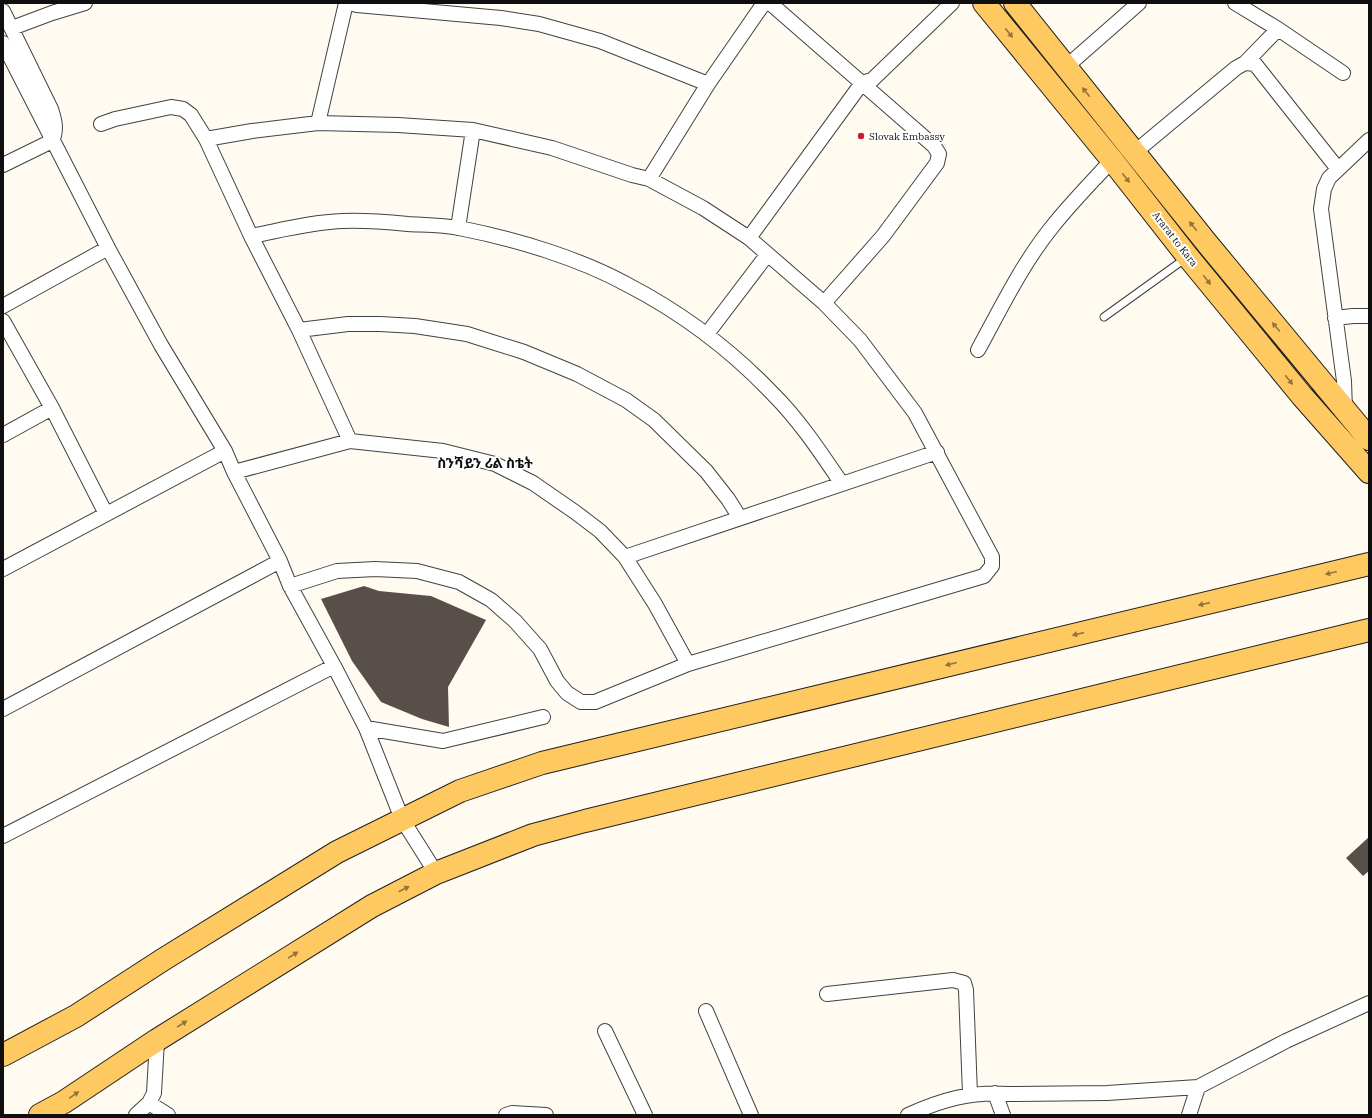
<svg xmlns="http://www.w3.org/2000/svg" width="1372" height="1118" font-family="'IBM Plex Serif','Noto Sans Ethiopic',serif">
  <style>
    .building { fill: #594f4a }
    .lines { fill: none; stroke-linecap: round; stroke-linejoin: round }
    .lane-casing { stroke: #424242; stroke-width: 9 }
    .street-casing { stroke: #424242; stroke-width: 16 }
    .primary-casing { stroke: #202020; stroke-width: 24 }
    .lane { stroke: #fff; stroke-width: 7 }
    .street { stroke: #fff; stroke-width: 14 }
    .primary { stroke: #ffc961; stroke-width: 22 }
    .oneway { fill: #93753c }
    .poi-dot { fill: #cb1b35; stroke: #fff; stroke-width: 1.5 }
    .labels { text-anchor: middle; dominant-baseline: central; stroke-width: 4; stroke-linejoin: round; paint-order: stroke }
    .poi-label { font-size: 10px; fill: #0f0f0f; stroke: #fff; text-anchor: start }
    .street-label { font-size: 10px; fill: #0f0f0f; stroke: #fff }
    .district-label { font-size: 14px; font-weight: bold; fill: #0f0f0f; stroke: #fff }
  </style>
  <rect width="100%" height="100%" fill="#fffbf1"/>
  <!-- building -->
  <path class="building" d="M364,586L379,591L431,596L486,620L448,687L449,727L422,719L381,702L352,661L321,599Z
    M1369,837V871L1363,876L1346,858Z"/>
  <g class="lines">
    <defs>
      <path id="lane" d="M1104,317L1186,258"/>
      <path id="street" d="M350,3L357,5L501,18L539,24L600,41L708,84
        M770,3L934,146L939,154L937,163L883,236L824,303
        M1235,3L1278,29L1343,73
        M3,11L51,109C55,121 57,130 52,141L3,165
        M12,28L52,13L85,3
        M3,43L108,248L161,345L225,451L234,472L280,561L290,586L334,666L366,728L402,819L436,873
        M1245,63L1278,29
        M1066,67L1139,3
        M318,123L346,3
        M101,124L115,119L171,107L183,109L191,115L206,139L251,236C282,230 312,222 343,221C364,220 387,222 408,224C425,225 443,225 459,228C515,239 579,258 628,285C682,313 731,350 773,394C800,421 821,453 842,484
        M206,139L252,131L318,123L398,125L473,130L552,148L632,175L649,179L703,208L749,238L824,303L860,340L915,413L992,557V566L984,576L688,664L595,702H581L567,693L557,681L540,649L515,621L491,600L459,582L417,571L375,569L337,571L290,586
        M1135,152L1236,68L1245,63L1255,64L1338,169
        M649,179L708,84L764,3
        M458,228L473,130
        M251,236L299,330L348,324H380L415,326L467,334L524,352L577,374L626,400L654,420L706,471L728,499L740,518
        M749,238L862,83L872,80L952,3
        M3,306L108,248
        M1335,318L1353,316H1369
        M3,321L52,408
        M299,330L350,441
        M707,334L767,255
        M978,350C1001,308 1022,264 1052,227C1071,203 1092,182 1112,160
        M1345,410L1344,381L1321,209L1324,189L1329,178L1369,140
        M3,435L52,408L106,514
        M234,472L350,441L443,451L495,464L533,483L575,512L600,531L625,557
        M3,569L225,451
        M688,664L655,604L625,557L937,452
        M3,709L280,561
        M366,728L443,741L543,717
        M3,836L334,666
        M827,994L953,980L964,983L966,990L970,1094
        M706,1011L751,1115
        M605,1031L645,1115
        M995,1093L1003,1115
        M149,1103L168,1115
        M136,1115L149,1103L154,1093L157,1040
        M506,1115L512,1113L546,1115
        M908,1115C941,1100 972,1091 1008,1094L1107,1093L1198,1087L1286,1041L1369,1003
        M1189,1115L1198,1087"/>
      <path id="primary" d="M984,3L1112,160L1188,257L1302,396L1369,472
        M1015,3L1206,242L1369,439
        M3,1055L76,1016L164,959L337,852L460,791L542,763L571,756L1369,564
        M40,1115L64,1102L157,1040L372,906L436,873L533,835L585,821L1369,630"/>
    </defs>
    <!-- lane casing -->
    <use href="#lane" class="lane-casing"/>
    <!-- street casing -->
    <use href="#street" class="street-casing"/>
    <!-- primary casing -->
    <use href="#primary" class="primary-casing"/>
    <!-- lane -->
    <use href="#lane" class="lane"/>
    <!-- street -->
    <use href="#street" class="street"/>
    <!-- primary -->
    <use href="#primary" class="primary"/>
  </g>
  <!-- one-way arrows -->
  <defs><path id="oneway-solid" d="M-6-.8H1V-3.2L6.5 0L1 3.2V.8H-6Z"/></defs>
  <g class="oneway">
    <use href="#oneway-solid" transform="translate(1009 33) rotate(51)"/>
    <use href="#oneway-solid" transform="translate(1086 92) rotate(-129)"/>
    <use href="#oneway-solid" transform="translate(1126 178) rotate(52)"/>
    <use href="#oneway-solid" transform="translate(1193 226) rotate(-128)"/>
    <use href="#oneway-solid" transform="translate(1207 280) rotate(51)"/>
    <use href="#oneway-solid" transform="translate(1276 327) rotate(-130)"/>
    <use href="#oneway-solid" transform="translate(1289 380) rotate(51)"/>
    <use href="#oneway-solid" transform="translate(1331 573) rotate(166)"/>
    <use href="#oneway-solid" transform="translate(1204 604) rotate(167)"/>
    <use href="#oneway-solid" transform="translate(1078 634) rotate(167)"/>
    <use href="#oneway-solid" transform="translate(951 664) rotate(166)"/>
    <use href="#oneway-solid" transform="translate(404 889) rotate(-27)"/>
    <use href="#oneway-solid" transform="translate(293 955) rotate(-32)"/>
    <use href="#oneway-solid" transform="translate(182 1024) rotate(-32)"/>
    <use href="#oneway-solid" transform="translate(74 1095) rotate(-34)"/>
  </g>
  <!-- markers -->
  <circle class="poi-dot" cx="861" cy="136" r="4"/>
  <g class="labels">
    <!-- poi labels -->
    <g class="poi-label">
      <text x="869" y="136">Slovak Embassy</text>
    </g>
    <!-- street labels -->
    <g class="street-label">
      <text transform="translate(1175 239) rotate(52)">Ararat to Kara</text>
    </g>
    <!-- district labels -->
    <g class="district-label">
      <text x="485" y="463">ስንሻይን ሪል ስቴት</text>
    </g>
  </g>
  <!-- border -->
  <rect width="1372" height="1118" fill="none" stroke="#0f0f0f" stroke-width="8"/>
</svg>
